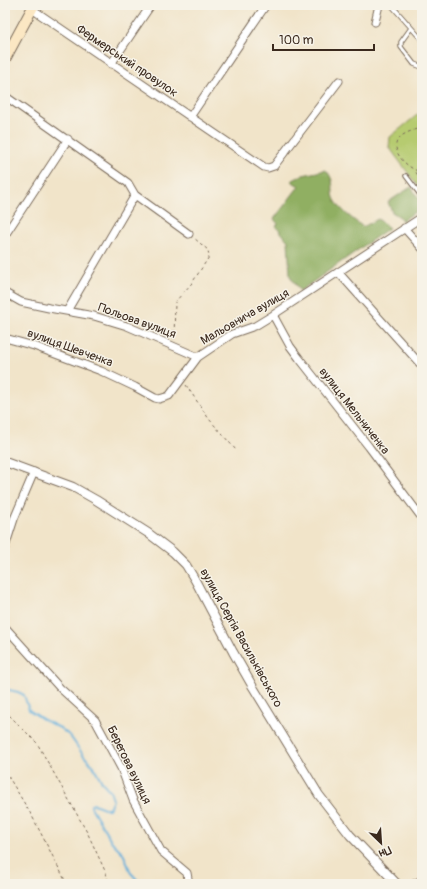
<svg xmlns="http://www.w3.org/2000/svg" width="427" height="889" font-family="Pangolin,sans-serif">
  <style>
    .green { fill: #b6cb70; stroke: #787a47 }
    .forest { fill: #90af62; stroke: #666c40 }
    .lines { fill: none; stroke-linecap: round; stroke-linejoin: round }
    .stream { stroke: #62afdb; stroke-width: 2 }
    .service-casing { stroke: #7b6b5a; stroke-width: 5.5 }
    .minor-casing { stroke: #7b6b5a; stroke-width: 9 }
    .tertiary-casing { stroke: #7b6b5a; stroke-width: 10 }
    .secondary-casing { stroke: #7b6b5a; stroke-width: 12 }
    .path { stroke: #7b6b5a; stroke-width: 1; stroke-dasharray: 3 3; stroke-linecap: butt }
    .service { stroke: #fff; stroke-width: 3.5 }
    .minor { stroke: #fff; stroke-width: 7 }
    .tertiary { stroke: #fff; stroke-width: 8 }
    .secondary { stroke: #fbe7c3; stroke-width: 10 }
    .labels { text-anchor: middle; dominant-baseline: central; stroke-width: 3; stroke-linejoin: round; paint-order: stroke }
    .street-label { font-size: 12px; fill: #3b2a1e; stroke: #f7f3e8 }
  </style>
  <rect width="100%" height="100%" fill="#f7f3e8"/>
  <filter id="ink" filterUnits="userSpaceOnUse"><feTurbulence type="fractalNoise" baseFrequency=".025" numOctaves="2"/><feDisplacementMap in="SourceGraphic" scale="8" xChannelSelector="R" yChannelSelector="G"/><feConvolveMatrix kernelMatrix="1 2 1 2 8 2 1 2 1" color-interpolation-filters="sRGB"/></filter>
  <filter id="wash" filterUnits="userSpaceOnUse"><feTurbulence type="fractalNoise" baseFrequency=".012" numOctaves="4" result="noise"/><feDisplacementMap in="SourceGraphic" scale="16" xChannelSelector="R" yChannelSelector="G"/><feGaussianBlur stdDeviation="0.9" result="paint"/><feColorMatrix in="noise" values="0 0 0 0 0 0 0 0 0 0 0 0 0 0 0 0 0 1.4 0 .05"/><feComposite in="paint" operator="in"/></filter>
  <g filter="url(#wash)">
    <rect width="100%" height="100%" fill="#f1e4c9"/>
    <!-- green -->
    <path class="green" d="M422,111V192L389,147L390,137Z"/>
    <!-- forest -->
    <path class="forest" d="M326,170C337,183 330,190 335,200C341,211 353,219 363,227L378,219L389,228L300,291L290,276L288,241L276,226L278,224L274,219L299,186L291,181L303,175Z
      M411,187L422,203V207L402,221L400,217L392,212L388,202Z"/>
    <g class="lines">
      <!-- stream -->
      <path class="stream" d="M5,689L18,692L24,695L29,710L44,720L60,728L70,736L84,756L94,767L102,782L110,791L113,800L109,809H107L94,804L91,805V807L112,842L123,853L131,873L141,884"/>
    </g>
  </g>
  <g filter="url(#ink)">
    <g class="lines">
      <defs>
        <path id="service" d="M393,7L422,40
          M411,28L401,42V47L414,64L422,67
          M406,176L422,197"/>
        <path id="minor" d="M32,9L264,167L268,168L274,166L339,81
          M375,22L379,5
          M111,64L151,5
          M5,96L121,178L128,183L135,195L189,234
          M190,117L266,5
          M404,228L422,248
          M5,235L68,139
          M338,272L422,366
          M5,293L21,302L49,308L94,316L127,326L198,357
          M67,311L135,195
          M273,315L290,346L299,358L369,447L422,518
          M5,338L34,346L101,371L135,387L155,398L159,399L169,396L198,357L232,334L255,326L273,315L422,217
          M5,547L14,519L34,472
          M5,627L60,688L95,720L121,768L133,800L161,851L187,873L189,884
          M414,884L422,880"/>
        <path id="tertiary" d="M5,462L73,487L96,500L148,533L173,552L186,565L195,580L233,652L253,687L319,795L350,835L397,884"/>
        <path id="secondary" d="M5,59L34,5"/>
      </defs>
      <!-- service casing -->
      <use href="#service" class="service-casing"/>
      <!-- minor casing -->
      <use href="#minor" class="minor-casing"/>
      <!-- tertiary casing -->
      <use href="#tertiary" class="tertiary-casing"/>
      <!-- secondary casing -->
      <use href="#secondary" class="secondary-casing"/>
      <!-- path -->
      <path class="path" d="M422,127C415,130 401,133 397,141C391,154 411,171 422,172
        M416,172L422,184
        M174,339L175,302L192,283L209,257L208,250L194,238
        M186,385L209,419L236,450
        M5,711L37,743L88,834L106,873L109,884
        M5,771L32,816L67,884"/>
      <!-- service -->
      <use href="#service" class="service"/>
      <!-- minor -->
      <use href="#minor" class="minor"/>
      <!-- tertiary -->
      <use href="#tertiary" class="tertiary"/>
      <!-- secondary -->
      <use href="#secondary" class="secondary"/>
    </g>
  </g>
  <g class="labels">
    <!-- street labels -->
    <g class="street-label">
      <text transform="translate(127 61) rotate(34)">Фермерський провулок</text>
      <text transform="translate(245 317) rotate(-30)">Мальовнича вулиця</text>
      <text transform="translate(137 321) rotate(20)">Польова вулиця</text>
      <text transform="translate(70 348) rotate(20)">вулиця Шевченка</text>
      <text transform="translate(354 411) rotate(52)">вулиця Мельниченка</text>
      <text transform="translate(241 638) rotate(61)">вулиця Сергія Васильківського</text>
      <text transform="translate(129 765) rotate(64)">Берегова вулиця</text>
    </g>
  </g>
  <!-- margin -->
  <rect width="427" height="889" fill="none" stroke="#f7f3e8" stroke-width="20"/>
  <!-- north arrow -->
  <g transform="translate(381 843) rotate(155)" stroke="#f7f3e8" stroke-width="3" paint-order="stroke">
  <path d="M0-3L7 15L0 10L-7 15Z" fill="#3b2a1e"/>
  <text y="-6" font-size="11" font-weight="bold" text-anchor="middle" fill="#3b2a1e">Пн</text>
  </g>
  <!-- scale -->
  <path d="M273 44v6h101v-6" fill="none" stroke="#3b2a1e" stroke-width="2"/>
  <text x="279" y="44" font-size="12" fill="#3b2a1e" stroke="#f7f3e8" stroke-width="3" paint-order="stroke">100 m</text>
</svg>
